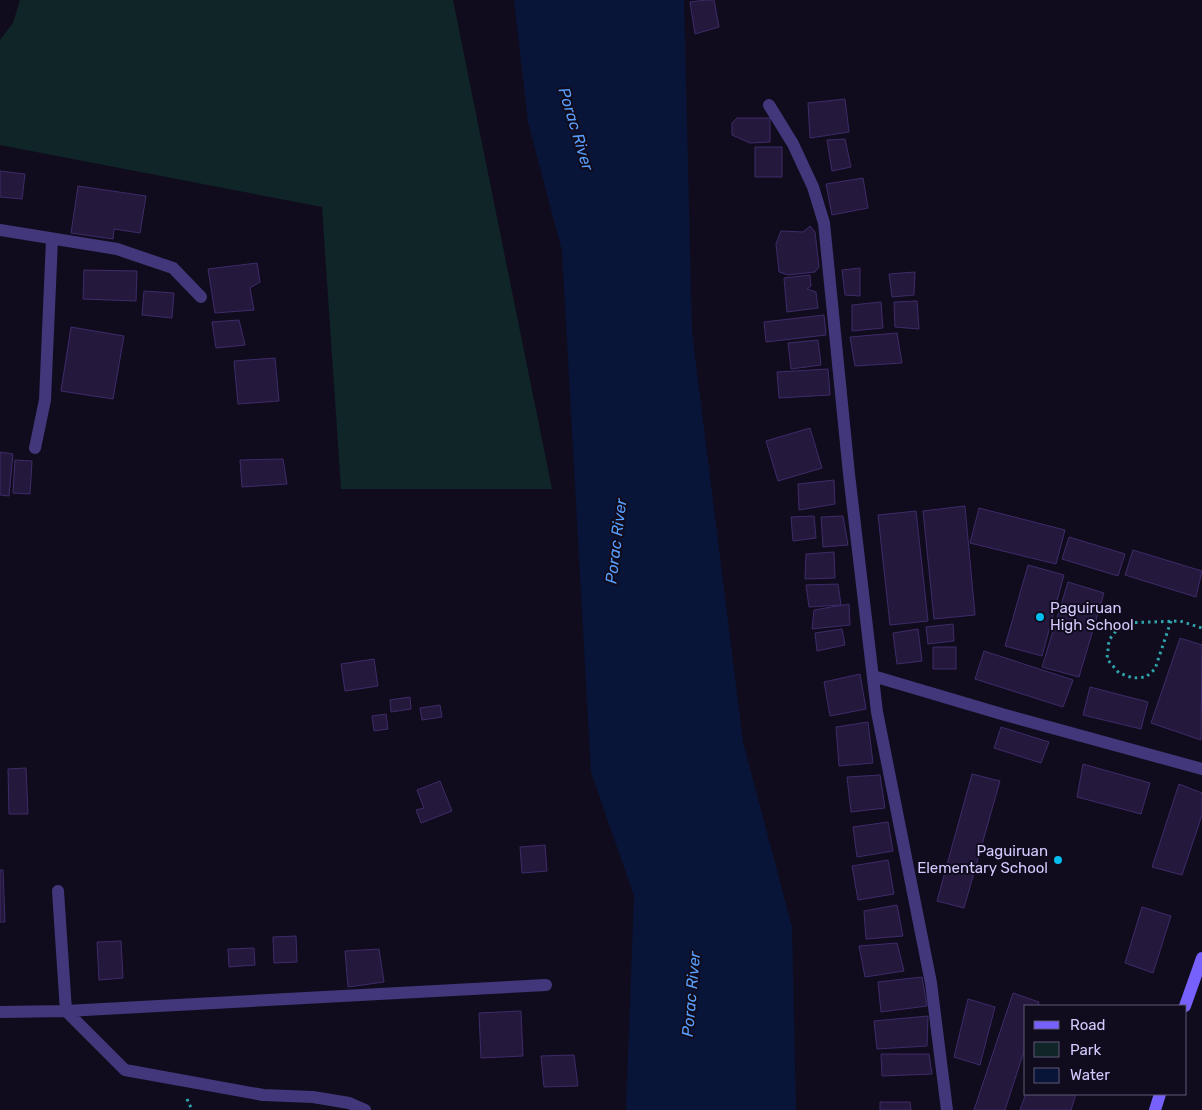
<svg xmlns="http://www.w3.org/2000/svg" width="1202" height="1110" font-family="Rubik,sans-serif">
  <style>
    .green { fill: #0f2527 }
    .water { fill: #091538 }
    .building { fill: #24183d; stroke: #3e2b69 }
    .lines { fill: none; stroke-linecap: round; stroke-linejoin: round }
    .path { stroke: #2fa5ac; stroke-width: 3; stroke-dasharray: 2.5 4; stroke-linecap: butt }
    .street { stroke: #42377b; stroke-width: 12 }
    .secondary { stroke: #7761fc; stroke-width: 12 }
    .poi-dot { fill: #04bdef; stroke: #110c1d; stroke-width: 2 }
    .labels { text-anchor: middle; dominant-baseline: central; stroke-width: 4; stroke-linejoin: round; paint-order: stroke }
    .poi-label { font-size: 15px; fill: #d5c9fe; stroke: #110c1d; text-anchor: start }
    .water-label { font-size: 16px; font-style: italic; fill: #589efc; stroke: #110c1d }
  </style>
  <rect width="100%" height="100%" fill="#110c1d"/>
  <!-- green -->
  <path class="green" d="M20,0H453L552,489H341L322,207L0,145V40L13,23Z"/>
  <!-- water -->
  <path class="water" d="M514,0H684L692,332L743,742L792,927L796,1110H626L634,896L591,772L562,251L528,122Z"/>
  <!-- building -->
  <path class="building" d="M706,0H714L719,27L695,34L690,2Z
    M845,99L849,132L810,138L808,103Z
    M737,118H770V142L750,143L732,135V123Z
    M845,139L851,167L832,171L827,140Z
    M755,147H782V177H755Z
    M0,171L25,174L22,199L0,197Z
    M863,178L868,208L832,215L826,184Z
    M78,186L146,196L140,233L114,229L113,239L71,233Z
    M810,226L815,232L819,267L815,272L788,275L779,272L776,244L781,231L803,232Z
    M257,263L260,282L250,288L254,310L215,313L208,269Z
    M860,268V296L845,295L842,270Z
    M84,270L137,271L136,301L83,299Z
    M915,272L914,295L892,297L889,274Z
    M810,275L811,286L807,289L816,292L818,308L787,312L784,278Z
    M144,291L174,293L172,318L142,315Z
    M917,301L919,329L895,327L894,302Z
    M881,302L883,328L852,331V305Z
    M824,315L826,335L766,342L764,322Z
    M239,320L245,345L216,348L212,322Z
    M71,327L124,336L113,399L61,391Z
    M897,333L902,363L855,366L850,337Z
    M818,340L821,365L791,369L788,343Z
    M275,358L279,401L238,404L234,361Z
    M828,369L830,395L779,398L777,372Z
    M810,428L822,468L778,481L766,441Z
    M0,452L13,454L9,496L0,495Z
    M283,459L287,484L242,487L240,460Z
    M15,460L32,461L30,494L13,493Z
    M834,480L835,504L799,510L798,484Z
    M965,506L975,615L934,619L923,511Z
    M979,508L1065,530L1056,564L970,543Z
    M916,511L928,621L890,625L878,515Z
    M814,516L816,538L793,541L791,517Z
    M843,516L848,545L823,547L821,517Z
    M1069,537L1125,554L1118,576L1062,559Z
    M1133,550L1202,571L1196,597L1125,575Z
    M834,552L835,578L805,579L806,554Z
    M1028,565L1064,575L1042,656L1005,646Z
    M1068,582L1104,593L1079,677L1042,667Z
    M838,584L841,605L809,607L806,585Z
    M849,604L850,625L812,629L814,610Z
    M953,624L954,641L928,644L926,627Z
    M842,629L845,645L817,651L815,633Z
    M918,629L922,661L897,664L893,633Z
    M1180,638L1202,645L1201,740L1151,723Z
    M933,647H956V669H933Z
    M984,651L1073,680L1063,707L975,679Z
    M374,659L378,686L345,691L341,664Z
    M860,674L866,709L830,716L824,682Z
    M1090,687L1148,702L1141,729L1083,715Z
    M410,697L411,709L391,712L390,700Z
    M440,705L442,717L422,720L420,708Z
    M386,714L388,729L374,731L372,716Z
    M868,722L873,763L839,766L836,727Z
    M1001,727L1049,742L1041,763L994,748Z
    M1083,764L1150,783L1141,814L1077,797Z
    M26,768L28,814H9L8,769Z
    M972,774L1000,781L964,908L937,901Z
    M880,775L885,808L851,812L847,777Z
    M440,781L452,811L421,823L416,810L424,808L417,790Z
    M1179,784L1202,793V815L1182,875L1152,867Z
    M888,822L893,851L857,857L853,827Z
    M545,845L547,871L522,873L520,847Z
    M888,860L894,894L858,900L852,866Z
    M0,870H3L5,922H0Z
    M897,905L903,936L866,939L864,911Z
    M1142,907L1171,916L1153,973L1125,963Z
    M296,936L297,962L274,963L273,937Z
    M121,941L123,978L99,980L97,942Z
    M897,943L904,971L865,977L859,946Z
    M254,948L255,965L229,967L228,949Z
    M379,949L384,982L348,987L345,951Z
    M922,977L927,1006L881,1012L878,982Z
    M1013,993L1039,1002L1038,1006H1026V1045L1005,1110H974Z
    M968,999L995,1007L980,1065L954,1057Z
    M521,1011L523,1056L481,1058L479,1013Z
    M928,1016L927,1046L877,1049L874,1021Z
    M881,1054H929L932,1074L882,1076Z
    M574,1055L578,1086L544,1087L541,1056Z
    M1026,1093V1094H1076L1071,1110H1020Z
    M880,1102H910L911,1110H880Z"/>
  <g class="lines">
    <!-- path -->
    <path class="path" d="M1171,621L1155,669L1146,677L1133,678L1119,673L1107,659L1109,640L1122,623L1180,621L1202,628
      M187,1099L192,1110"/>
    <!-- street -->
    <path class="street" d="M769,105L793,144L813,187L824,223L849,474L877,712L931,983L947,1110
      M0,230L117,249L173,268L201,297
      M35,448L45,400L52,239
      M873,676L1005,715L1202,769
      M58,891L66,1011L125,1070L263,1095L313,1097L349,1103L365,1110
      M0,1012L66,1011L546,985"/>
    <!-- secondary -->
    <path class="secondary" d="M1185,1006L1202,958
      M1155,1110L1160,1094"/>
  </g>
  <!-- markers -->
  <g class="poi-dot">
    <circle cx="1040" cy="617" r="5"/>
    <circle cx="1058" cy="860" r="5"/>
  </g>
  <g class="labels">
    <!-- poi labels -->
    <g class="poi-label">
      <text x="1050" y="608">Paguiruan<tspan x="1050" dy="17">High School</tspan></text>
      <text x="1048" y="851" text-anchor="end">Paguiruan<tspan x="1048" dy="17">Elementary School</tspan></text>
    </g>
    <!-- water labels -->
    <g class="water-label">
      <text transform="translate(576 129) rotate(73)">Porac River</text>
      <text transform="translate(616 541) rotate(-83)">Porac River</text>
      <text transform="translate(691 994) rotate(-85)">Porac River</text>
    </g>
  </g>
  <!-- legend -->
  <rect x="1024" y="1005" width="162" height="90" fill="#110c1d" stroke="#5f5877"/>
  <rect x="1034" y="1021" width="25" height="8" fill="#7761fc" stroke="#5f5877"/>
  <text x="1070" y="1030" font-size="15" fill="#d5c9fe">Road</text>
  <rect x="1034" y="1042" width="25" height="15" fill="#0f2527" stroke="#5f5877"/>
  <text x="1070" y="1055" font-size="15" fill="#d5c9fe">Park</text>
  <rect x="1034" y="1068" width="25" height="15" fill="#091538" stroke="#5f5877"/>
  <text x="1070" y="1080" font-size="15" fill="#d5c9fe">Water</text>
</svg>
